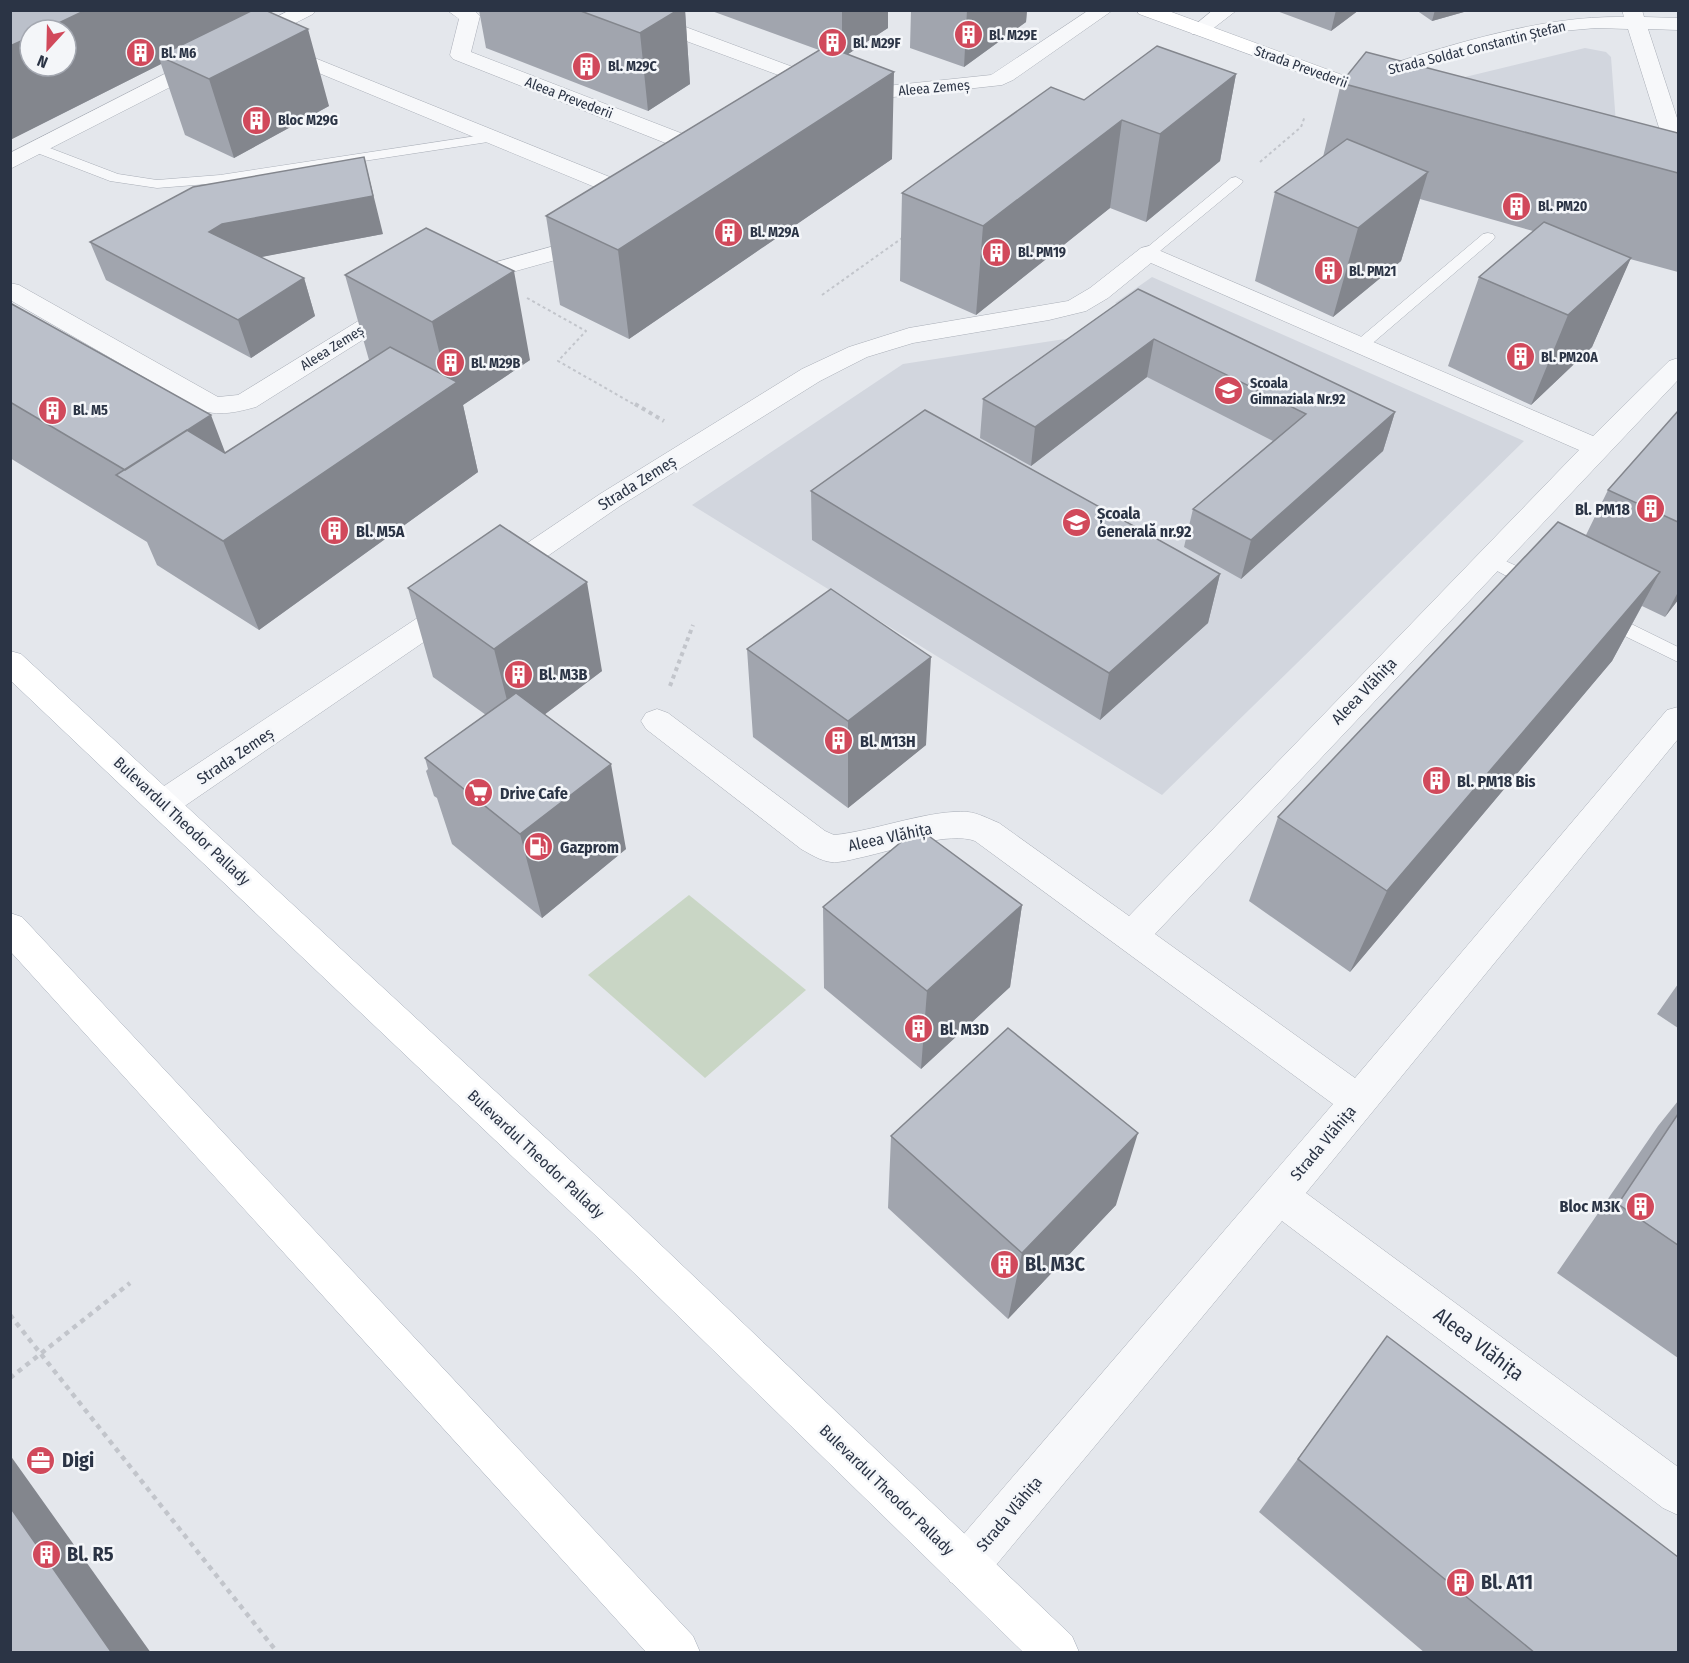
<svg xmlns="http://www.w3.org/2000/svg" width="1689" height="1663" font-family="'Fira Sans Condensed',sans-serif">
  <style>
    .built { fill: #d2d6de }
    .green { fill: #c9d6c5 }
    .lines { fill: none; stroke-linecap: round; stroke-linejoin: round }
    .lane-casing { stroke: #a9aeb7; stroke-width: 1 }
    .street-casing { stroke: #a9aeb7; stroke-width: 1 }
    .secondary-casing { stroke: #a9aeb7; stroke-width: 1 }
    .primary-casing { stroke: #a3abb8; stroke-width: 1 }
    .path-far2 { stroke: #c2c5cb; stroke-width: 2; stroke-dasharray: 3 3; stroke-linecap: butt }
    .path-far1 { stroke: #c2c5cb; stroke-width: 4; stroke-dasharray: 4 4; stroke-linecap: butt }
    .path { stroke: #c2c5cb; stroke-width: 4.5; stroke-dasharray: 5 5; stroke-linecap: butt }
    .lane { fill: #f7f8fa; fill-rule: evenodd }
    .street { fill: #f7f8fa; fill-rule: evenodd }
    .secondary { fill: #fff; fill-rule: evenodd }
    .primary { fill: #fff; fill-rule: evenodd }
    .wall { fill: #a1a5ae }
    .shaded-wall { fill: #83868d }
    .building { fill: #bbc0ca; stroke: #83868d; stroke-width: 1.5 }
    .labels { text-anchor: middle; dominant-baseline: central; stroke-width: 5; stroke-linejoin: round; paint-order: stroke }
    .far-poi-label { font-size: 14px; font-weight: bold; fill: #2b3445; stroke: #f4f6f9; text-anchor: start }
    .far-street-label { font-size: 14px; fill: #2b3445; stroke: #f4f6f9 }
    .street-label { font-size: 16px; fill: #2b3445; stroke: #f4f6f9 }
    .poi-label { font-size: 16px; font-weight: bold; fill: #2b3445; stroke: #f4f6f9; text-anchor: start }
    .near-poi-label { font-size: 20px; font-weight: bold; fill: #2b3445; stroke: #f4f6f9; text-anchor: start }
    .near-street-label { font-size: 20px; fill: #2b3445; stroke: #f4f6f9 }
  </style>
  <rect width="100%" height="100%" fill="#e4e7ec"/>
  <!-- built -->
  <path class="built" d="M1585,48L1606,52L1611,57L1617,137L1432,85Z
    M1152,277L1524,441L1162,795L692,505L903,364L1110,332L1135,313L1115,303Z"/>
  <!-- green -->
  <path class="green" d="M689,895L806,990L705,1078L588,975Z"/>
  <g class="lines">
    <defs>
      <path id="lane" d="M496,133L501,134L503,137L501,140L220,183L157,188L110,181L32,151L30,148L37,144L42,145L118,174L157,180L220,175Z
        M1236,177L1243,181L1241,184L1154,256H1144L1141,253L1144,250L1231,178Z
        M1488,233L1493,234L1495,237L1493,240L1367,348H1355L1353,345L1355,342L1483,234Z
        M1490,554L1545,579L1547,584L1545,589L1538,590L1531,589L1484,564L1481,560L1484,556Z
        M1603,610L1678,647V662L1596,622L1594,617L1596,612Z"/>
      <path id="street" d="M290,10H316L313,14L10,169V153Z
        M447,10H474L480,16L471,52L722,149L725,154L722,159L714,161L706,159L453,59L450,55L459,19Z
        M610,10H640L833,82L837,86L833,90L826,92L819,90L613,14Z
        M1089,10H1113L1013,80L1002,85L848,102L841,100L837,96L841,92L848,90L991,75Z
        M1213,10H1237L1206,34H1192L1189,30Z
        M1622,10H1642L1644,17L1678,18V30L1648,29L1678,121V160L1670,158L1667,153L1628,29L1596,28L1562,31L1447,59L1366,84L1359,82L1356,78L1359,74C1441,48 1538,15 1624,17Z
        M275,42L652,194L655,199L652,204L644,206L636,204L268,52L265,48L268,44Z
        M594,235L602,237L606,242L602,247L462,286L453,284L450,279L453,274Z
        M1149,246L1593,436L1669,361L1678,358V380L1155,934L1355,1078L1667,710L1678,707V739L1306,1193L1678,1467V1515L1663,1508L1282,1221L982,1582L966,1588L950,1582L944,1566L950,1550L1333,1104L975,841C951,831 890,851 863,857C853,859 841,863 831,862C821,861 810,854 801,849L646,729L641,721L646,713L657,709L668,713L825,831L834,835C875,831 930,809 968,812C978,813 989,819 999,823L1129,916L1579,450L1151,263L1108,298L1086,311L1049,320L913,343L867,357L820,381L620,506L510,582L500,585L490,582L486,575L490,568L600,494L802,369L849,347L909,328L1068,301L1090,288L1141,248Z
        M10,283L19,285L218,397L238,395L389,302L398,300L407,302L410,307L407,312L256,407C237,412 222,416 203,411L10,300Z
        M456,596L466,599L471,606L466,613L176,812L164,816L152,812L148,803L152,794L446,599Z"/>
      <path id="secondary" d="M1136,10H1166L1391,93L1395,97L1391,101L1384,103L1377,101L1139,14Z"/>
      <path id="primary" d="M10,651L21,654L622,1208L1072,1636L1079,1652H1023L594,1234L10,680Z
        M10,913L22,917L693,1636L700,1652H646L10,951Z"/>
    </defs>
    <!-- lane casing -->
    <use href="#lane" class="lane-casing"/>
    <!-- street casing -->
    <use href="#street" class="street-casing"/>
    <!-- secondary casing -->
    <use href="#secondary" class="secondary-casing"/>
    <!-- primary casing -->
    <use href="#primary" class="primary-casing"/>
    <!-- path-far2 -->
    <path class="path-far2" d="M1260,162L1301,127L1305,116
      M822,295L905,236
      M527,298L586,331L558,361L637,406"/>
    <!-- path-far1 -->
    <path class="path-far1" d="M635,404L664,421
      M670,686L693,625"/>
    <!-- path -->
    <path class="path" d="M10,1315L277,1652
      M10,1378L130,1283"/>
    <!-- lane -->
    <use href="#lane" class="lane"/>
    <!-- street -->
    <use href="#street" class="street"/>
    <!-- secondary -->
    <use href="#secondary" class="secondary"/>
    <!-- primary -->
    <use href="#primary" class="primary"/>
  </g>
  <!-- wall -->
  <path class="wall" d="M10,10H267L266,11L329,106L234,158L185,135L161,64L10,140Z
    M479,10H685L690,84L648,111L486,48Z
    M709,10H888V28L848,54L892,159L629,339L560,305L546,216L819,50Z
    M911,10H1027L1026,22L964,67L910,48Z
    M1274,10H1359L1331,31Z
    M1416,10H1471L1432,21Z
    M1236,74L1220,161L1146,222L1110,208L976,315L900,281L902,193L1084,100Z
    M1341,83L1678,133V272L1630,259L1592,347L1531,405L1448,366L1479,277L1533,231L1420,199L1401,261L1333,317L1255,281L1275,192L1323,157Z
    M383,234L260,257L304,278L315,316L251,358L106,280L90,242Z
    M345,275L530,360L463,405L478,472L259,630L157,565L147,542L10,458V303L225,453L369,360Z
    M1138,289L1395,412L1383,451L1241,579L1184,547L1193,509L1273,441L1147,377L1031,466L980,438L983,399Z
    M1678,411V600L1665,617L1642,606L1612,661L1350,972L1249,901L1278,817L1586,535L1608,490Z
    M811,491L1220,574L1208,623L1100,720L812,540Z
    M408,588L602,671L544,715L626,849L542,918L452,844L437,798L434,796L426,771L428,769L425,758L486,715L433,677Z
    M747,649L926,745L848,808L753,737Z
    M1022,905L1010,987L921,1069L824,988L823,907Z
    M1678,984V1028L1657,1014Z
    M1678,1101V1358L1557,1273L1658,1126Z
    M891,1136L1116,1205L1008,1319L888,1208Z
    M1387,1336L1678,1653H1425L1259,1512Z"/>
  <!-- shaded-wall -->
  <path class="shaded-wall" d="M86,10H267L168,60L159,56L161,64L10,140V46L30,37V66H66V30H44Z
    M678,10H685L690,84L648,111L640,33Z
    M842,10H888V28L842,58Z
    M967,10H1027L1026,22L964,67Z
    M1336,10H1359L1331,31Z
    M1435,10H1471L1432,21Z
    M308,29L329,106L234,158L209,79Z
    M894,72L892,159L629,339L618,250Z
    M1236,74L1220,161L1146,222L1160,134Z
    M1122,120L1110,208L976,315L983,226Z
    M364,157L383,234L235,262L209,232L222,224Z
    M1428,172L1401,261L1333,317L1358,228Z
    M1631,258L1592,347L1531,405L1568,315Z
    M514,271L530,360L463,405L478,472L259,630L223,541L448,388L432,322Z
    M304,278L315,316L251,358L238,320Z
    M1154,339L1147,377L1031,466L1035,427Z
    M1395,412L1383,451L1241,579L1251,540Z
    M211,415L242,497L125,470Z
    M1660,572L1612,661L1350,972L1387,891Z
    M1220,574L1208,623L1100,720L1109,673Z
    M587,582L602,671L516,736L494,649Z
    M1678,592V600L1665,617Z
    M931,657L926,745L848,808V721Z
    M611,764L626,849L542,918L520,834Z
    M1022,905L1010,987L921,1069L927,991Z
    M1138,1133L1116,1205L1008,1319L1022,1253Z
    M10,1455L151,1653H112L10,1507Z"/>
  <!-- building -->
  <path class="building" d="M10,10H86L44,30H30V37L10,46Z
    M253,10H265L308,29L209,79L159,56Z
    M578,10H678L640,33Z
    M826,46L894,72L618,250L546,216Z
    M1157,46L1236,74L1160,134L1122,120L983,226L902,193L1051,87L1084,100Z
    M1366,52L1678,133V173L1341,83Z
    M1347,139L1428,172L1358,228L1275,192Z
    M364,157L373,196L222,224L209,232L304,278L238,320L90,242L193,187Z
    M1544,222L1631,258L1568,315L1479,277Z
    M426,228L514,271L432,322L345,275Z
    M1138,289L1395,412L1251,540L1193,509L1306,414L1154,339L1035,427L983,399Z
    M10,303L211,415L125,470L10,402Z
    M390,347L457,382L223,541L116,475L187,430L225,453Z
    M925,410L1220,574L1109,673L811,491Z
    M1678,411V522L1608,490Z
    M1558,522L1660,572L1387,891L1278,817Z
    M500,525L587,582L494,649L408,588Z
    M831,589L931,657L848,721L747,649Z
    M516,693L611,764L520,834L425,758Z
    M918,828L1022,905L927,991L823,907Z
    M1008,1028L1138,1133L1022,1253L891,1136Z
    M1678,1114V1245L1618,1204Z
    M1387,1336L1678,1557V1653H1535L1298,1459Z
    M10,1507L112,1653H10Z"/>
  <!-- icons -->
  <defs>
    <symbol id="building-disc" viewBox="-11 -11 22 22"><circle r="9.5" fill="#d1495b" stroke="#f4f6f9"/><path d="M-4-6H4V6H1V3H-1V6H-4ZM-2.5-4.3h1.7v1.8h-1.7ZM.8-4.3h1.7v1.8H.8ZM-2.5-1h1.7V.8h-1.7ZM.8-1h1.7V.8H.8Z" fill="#fff"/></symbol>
    <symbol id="school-disc" viewBox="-11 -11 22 22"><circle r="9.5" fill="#d1495b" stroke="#f4f6f9"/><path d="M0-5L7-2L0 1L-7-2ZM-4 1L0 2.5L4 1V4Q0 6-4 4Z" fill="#fff"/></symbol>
    <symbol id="supermarket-disc" viewBox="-11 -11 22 22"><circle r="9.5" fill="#d1495b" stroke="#f4f6f9"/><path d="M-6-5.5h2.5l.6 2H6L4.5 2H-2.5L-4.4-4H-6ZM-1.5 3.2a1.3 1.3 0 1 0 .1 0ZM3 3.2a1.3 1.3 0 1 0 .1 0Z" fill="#fff"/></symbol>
    <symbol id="fuel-disc" viewBox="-11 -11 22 22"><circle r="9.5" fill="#d1495b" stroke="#f4f6f9"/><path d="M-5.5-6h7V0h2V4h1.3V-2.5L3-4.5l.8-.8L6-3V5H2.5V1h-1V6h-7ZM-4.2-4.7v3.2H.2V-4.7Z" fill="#fff"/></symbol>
    <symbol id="office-disc" viewBox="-11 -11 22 22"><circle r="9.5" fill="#d1495b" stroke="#f4f6f9"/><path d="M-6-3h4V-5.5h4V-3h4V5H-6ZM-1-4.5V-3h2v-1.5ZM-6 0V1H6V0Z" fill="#fff"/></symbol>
  </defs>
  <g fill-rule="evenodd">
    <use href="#building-disc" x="952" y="18" width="33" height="33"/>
    <use href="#building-disc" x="816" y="26" width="33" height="33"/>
    <use href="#building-disc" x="124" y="36" width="33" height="33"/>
    <use href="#building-disc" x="570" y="50" width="33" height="33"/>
    <use href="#building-disc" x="240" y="104" width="33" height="33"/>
    <use href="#building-disc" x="1500" y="190" width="33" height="33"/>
    <use href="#building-disc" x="712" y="216" width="33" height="33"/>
    <use href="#building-disc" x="980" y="236" width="33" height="33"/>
    <use href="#building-disc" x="1312" y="254" width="33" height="33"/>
    <use href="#building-disc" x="1504" y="340" width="33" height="33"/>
    <use href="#building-disc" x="434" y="346" width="33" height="33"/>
    <use href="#school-disc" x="1212" y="374" width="33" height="33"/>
    <use href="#building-disc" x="36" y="394" width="33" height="33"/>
    <use href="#building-disc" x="1634" y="492" width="33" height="33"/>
    <use href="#school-disc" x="1060" y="506" width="33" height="33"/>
    <use href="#building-disc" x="318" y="514" width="33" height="33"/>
    <use href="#building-disc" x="502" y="658" width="33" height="33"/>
    <use href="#building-disc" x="822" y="724" width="33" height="33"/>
    <use href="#building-disc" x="1420" y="764" width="33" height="33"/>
    <use href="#supermarket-disc" x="462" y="776" width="33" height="33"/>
    <use href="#fuel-disc" x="522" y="830" width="33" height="33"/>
    <use href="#building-disc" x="902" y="1012" width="33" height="33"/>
    <use href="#building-disc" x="1624" y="1190" width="33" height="33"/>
    <use href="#building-disc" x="988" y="1248" width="33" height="33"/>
    <use href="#office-disc" x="24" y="1444" width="33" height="33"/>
    <use href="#building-disc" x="30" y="1538" width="33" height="33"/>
    <use href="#building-disc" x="1444" y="1566" width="33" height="33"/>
  </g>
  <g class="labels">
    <!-- far-poi labels -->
    <g class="far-poi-label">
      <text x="989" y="35">Bl. M29E</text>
      <text x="853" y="43">Bl. M29F</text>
      <text x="161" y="53">Bl. M6</text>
      <text x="608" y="66">Bl. M29C</text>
      <text x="278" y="120">Bloc M29G</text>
      <text x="1538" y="206">Bl. PM20</text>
      <text x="750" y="232">Bl. M29A</text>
      <text x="1018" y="252">Bl. PM19</text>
      <text x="1349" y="271">Bl. PM21</text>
      <text x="1541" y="357">Bl. PM20A</text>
      <text x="471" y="363">Bl. M29B</text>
      <text x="1250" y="383">Scoala<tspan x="1250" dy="16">Gimnaziala Nr.92</tspan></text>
      <text x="73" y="410">Bl. M5</text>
    </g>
    <!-- far-street labels -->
    <g class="far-street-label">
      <text transform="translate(1477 48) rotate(-14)">Strada Soldat Constantin Ștefan</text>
      <text transform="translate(1301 67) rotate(20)">Strada Prevederii</text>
      <text transform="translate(934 88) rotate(-5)">Aleea Zemeș</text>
      <text transform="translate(569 98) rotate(21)">Aleea Prevederii</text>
      <text transform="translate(332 348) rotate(-32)">Aleea Zemeș</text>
    </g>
    <!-- street labels -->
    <g class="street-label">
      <text transform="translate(637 483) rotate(-32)">Strada Zemeș</text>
      <text transform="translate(1364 691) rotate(-46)">Aleea Vlăhița</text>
      <text transform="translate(235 756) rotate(-34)">Strada Zemeș</text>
      <text transform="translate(182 821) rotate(43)">Bulevardul Theodor Pallady</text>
      <text transform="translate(890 837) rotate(-12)">Aleea Vlăhița</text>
      <text transform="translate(1323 1143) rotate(-50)">Strada Vlăhița</text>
      <text transform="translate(536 1154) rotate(43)">Bulevardul Theodor Pallady</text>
      <text transform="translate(887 1490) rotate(44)">Bulevardul Theodor Pallady</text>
      <text transform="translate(1009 1514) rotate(-50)">Strada Vlăhița</text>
    </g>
    <!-- poi labels -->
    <g class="poi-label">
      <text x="1630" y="509" text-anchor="end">Bl. PM18</text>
      <text x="1097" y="513">Școala<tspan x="1097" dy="18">Generală nr.92</tspan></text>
      <text x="356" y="531">Bl. M5A</text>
      <text x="539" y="674">Bl. M3B</text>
      <text x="860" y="741">Bl. M13H</text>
      <text x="1457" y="781">Bl. PM18 Bis</text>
      <text x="500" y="793">Drive Cafe</text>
      <text x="560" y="847">Gazprom</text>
      <text x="940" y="1029">Bl. M3D</text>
      <text x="1620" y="1206" text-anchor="end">Bloc M3K</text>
    </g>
    <!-- near-poi labels -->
    <g class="near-poi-label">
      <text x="1025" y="1264">Bl. M3C</text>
      <text x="62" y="1460">Digi</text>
      <text x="67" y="1554">Bl. R5</text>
      <text x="1481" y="1582">Bl. A11</text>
    </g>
    <!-- near-street labels -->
    <g class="near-street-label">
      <text transform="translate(1479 1344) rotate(37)">Aleea Vlăhița</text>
    </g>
  </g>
  <!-- border -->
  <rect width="1689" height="1663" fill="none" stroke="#2b3445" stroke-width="24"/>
  <!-- north arrow -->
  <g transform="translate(48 48) rotate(202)"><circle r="28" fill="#f4f6f9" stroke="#a4a8b1" stroke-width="1.5"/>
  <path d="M0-4.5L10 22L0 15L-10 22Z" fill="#d1495b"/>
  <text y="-9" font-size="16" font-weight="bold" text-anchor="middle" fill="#2b3445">N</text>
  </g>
</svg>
